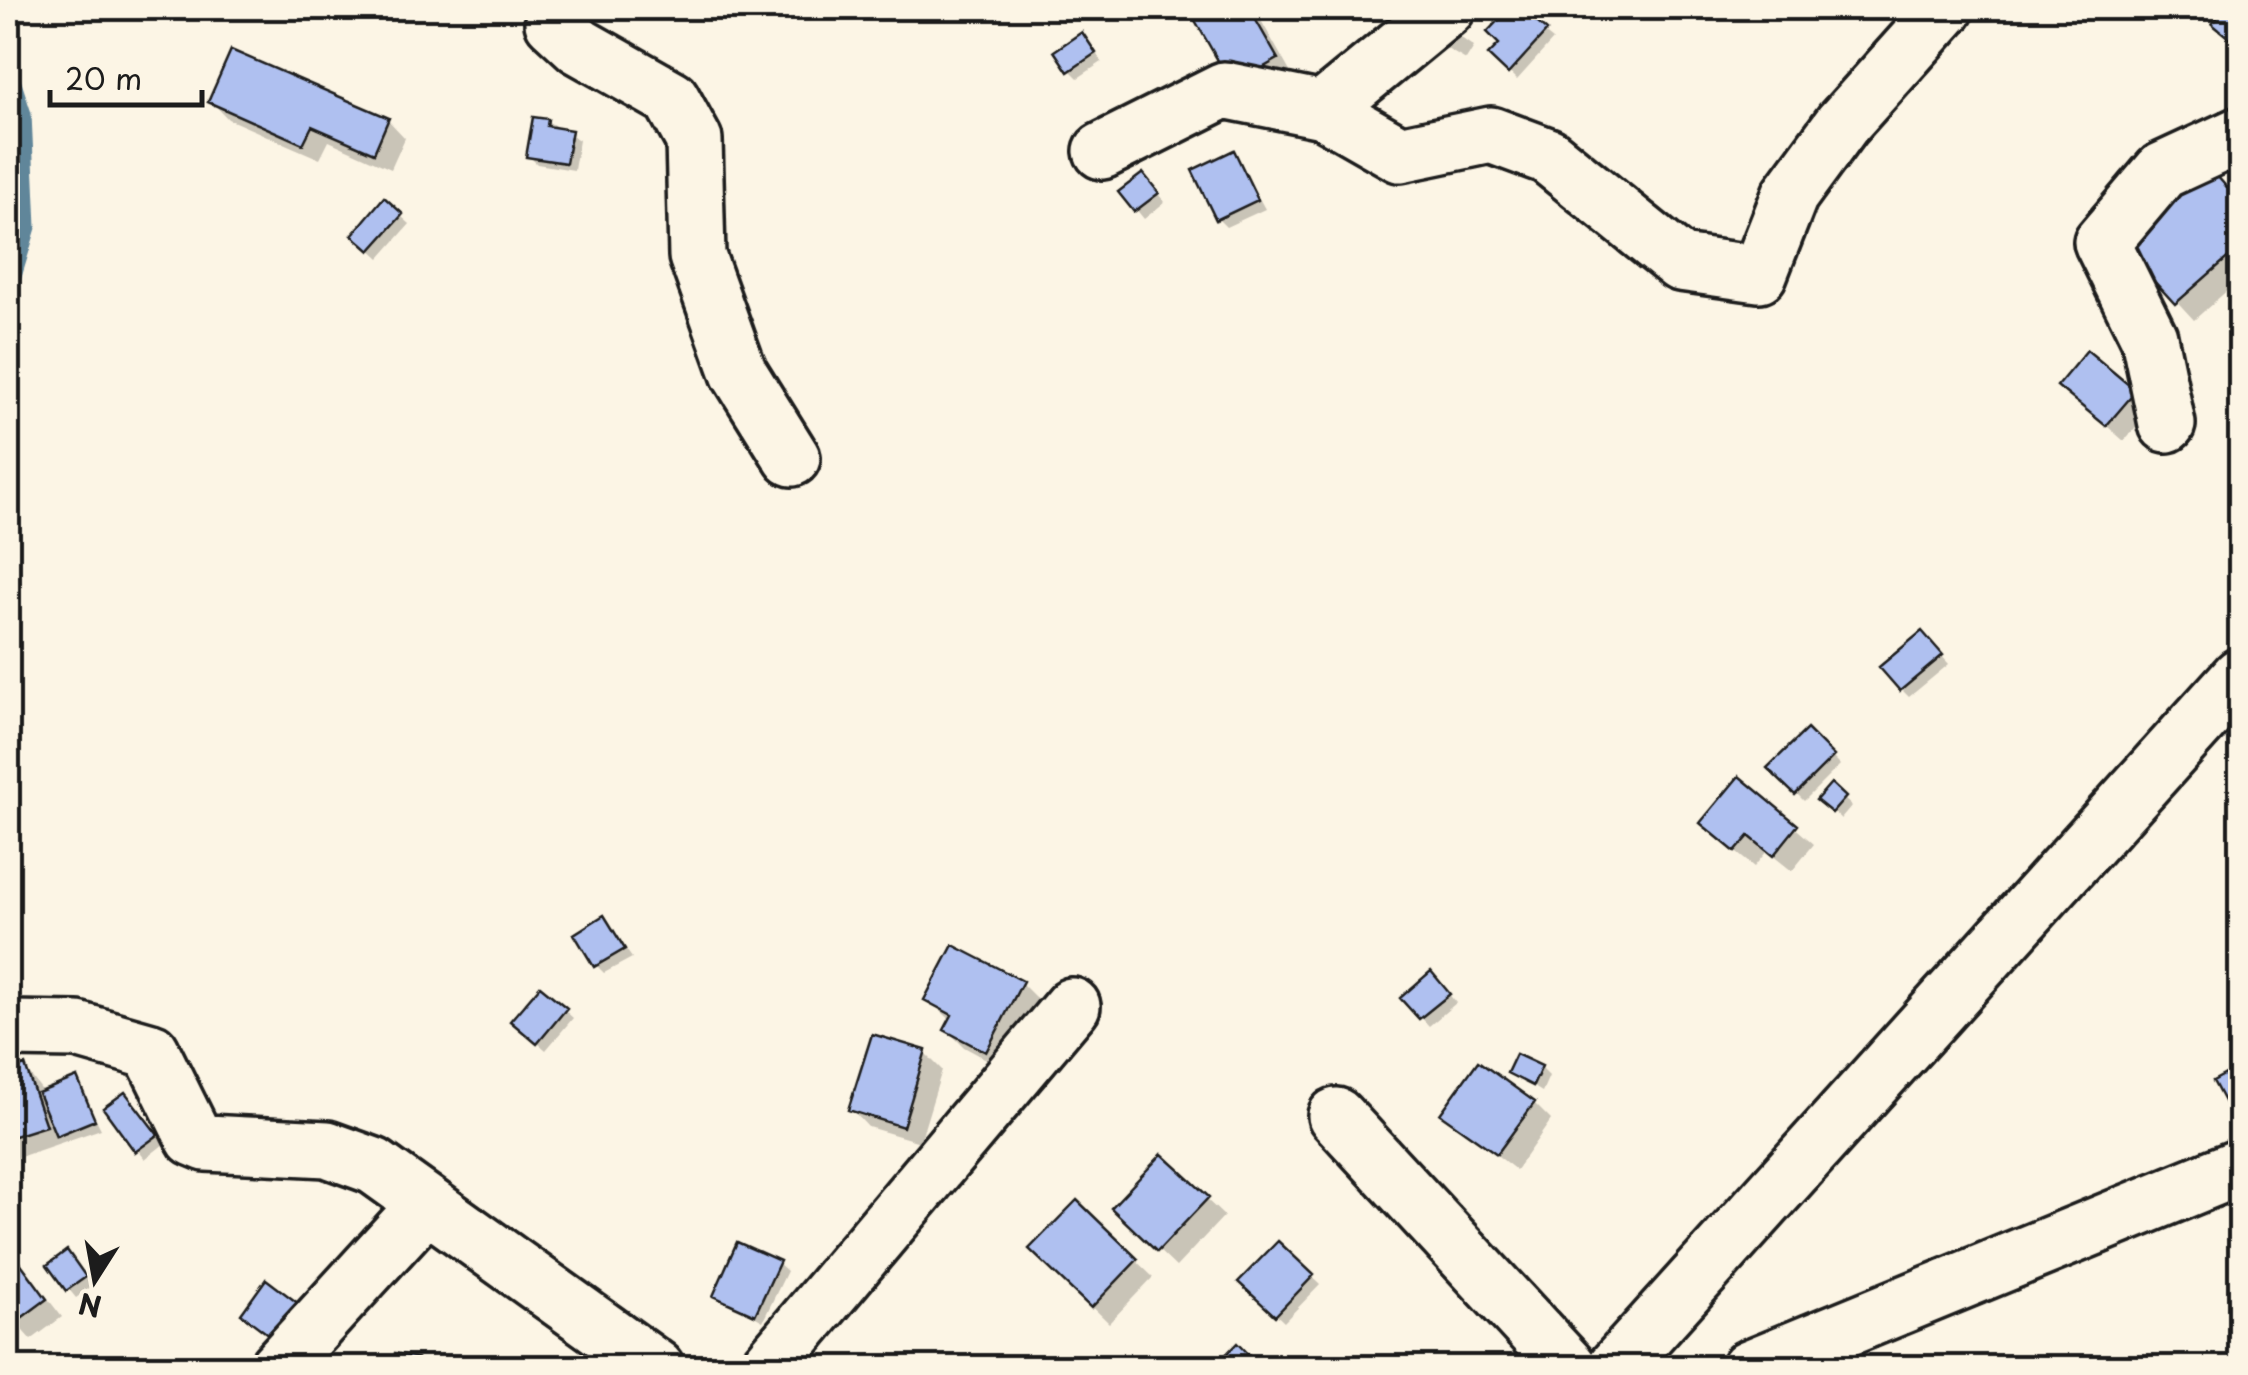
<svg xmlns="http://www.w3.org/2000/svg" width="2248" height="1375" font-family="'Playpen Sans',sans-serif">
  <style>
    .shadow { fill: #0003 }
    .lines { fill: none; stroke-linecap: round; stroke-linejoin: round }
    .stream { stroke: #60869a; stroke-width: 15 }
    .building { fill: #afc0f0; stroke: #1c1c1c; stroke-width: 2.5 }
    .minor-casing { stroke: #1c1c1c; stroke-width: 62 }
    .minor { stroke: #fcf5e5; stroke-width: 55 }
  </style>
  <rect width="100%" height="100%" fill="#fcf5e5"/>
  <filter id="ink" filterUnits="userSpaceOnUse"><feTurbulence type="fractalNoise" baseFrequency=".01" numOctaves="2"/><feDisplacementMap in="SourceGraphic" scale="20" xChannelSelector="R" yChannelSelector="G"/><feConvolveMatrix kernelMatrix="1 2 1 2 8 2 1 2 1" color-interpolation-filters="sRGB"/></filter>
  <g filter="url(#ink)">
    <!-- shadow -->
    <path class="shadow" d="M1191,8H1254L1293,77L1234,83Z
      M1513,8L1553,40L1517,80L1491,55L1502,44L1490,32Z
      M1440,23L1474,47L1466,60L1440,45Z
      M1090,44L1102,62L1078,78L1070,70Z
      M211,101L388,120L405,138L391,169L329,141L320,159L228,119Z
      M547,121L579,140L574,170L537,164L529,156Z
      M1234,153L1265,209L1226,227L1218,219Z
      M1150,185L1165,202L1144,219L1122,192Z
      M2225,186L2240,204V279L2194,320L2124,244Z
      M384,201L410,224L380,258L355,235Z
      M2087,354L2151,409L2124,441L2060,385Z
      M1922,634L1949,664L1909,697L1901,689Z
      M1807,732L1840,765L1804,801L1771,768Z
      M1740,780L1814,844L1792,871L1767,851L1754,867L1721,840Z
      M1844,799L1852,806L1841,819L1828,807Z
      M604,918L632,958L604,973L596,965Z
      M8,969L20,995L8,1000Z
      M1439,982L1456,1003L1429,1026L1403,998Z
      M1021,983L1038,1000L1003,1068L964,1047L947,1030L952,1021L927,999Z
      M541,989L573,1018L546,1050L522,1029Z
      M925,1053L942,1070L920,1142L868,1127L851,1109Z
      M25,1068L44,1093L76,1080L101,1129L8,1161V1074Z
      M1541,1068L1549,1076L1542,1092L1510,1072Z
      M2240,1069V1109L2236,1111L2216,1082Z
      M133,1103L164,1144L145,1159L106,1109Z
      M1534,1103L1551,1120L1516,1170L1444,1114Z
      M1162,1157L1224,1216L1176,1267L1114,1208Z
      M1077,1204L1153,1277L1109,1323L1033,1249Z
      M1278,1245L1320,1285L1284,1322L1242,1282Z
      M8,1247L62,1317L31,1340L8,1314Z
      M75,1261L92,1286L76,1298L50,1266Z
      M778,1263L787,1271L763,1321L716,1295Z"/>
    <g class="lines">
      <!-- stream -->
      <path class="stream" d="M8,65L24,114L29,227L8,296"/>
    </g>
    <!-- building -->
    <path class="building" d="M1188,8H1249L1278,59L1232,85Z
      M1510,8H1521L1547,31L1508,74L1488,55L1499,44L1487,32Z
      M2225,8H2240V47L2212,24Z
      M1082,32L1096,53L1068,72L1054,51Z
      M231,50L389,118L374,153L312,126L303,144L208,102Z
      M533,117L548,119L547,126L572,130L566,163L526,157Z
      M1234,150L1258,200L1216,220L1192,170Z
      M2208,166L2240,202V247L2175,304L2120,244Z
      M1143,173L1159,193L1134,212L1118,192Z
      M384,197L403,214L370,251L352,235Z
      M2087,350L2136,391L2106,426L2057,386Z
      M1922,631L1943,655L1900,691L1879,667Z
      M1807,729L1834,756L1795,795L1767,768Z
      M1739,776L1798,825L1773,856L1749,836L1735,852L1700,823Z
      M1831,783L1846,797L1832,813L1816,800Z
      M604,915L625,949L594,967L574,934Z
      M953,945L1023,981L986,1052L944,1030L952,1015L924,1000Z
      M1431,971L1450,994L1419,1019L1400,998Z
      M540,986L567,1008L537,1044L510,1021Z
      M872,1034L926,1050L903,1127L848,1110Z
      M1516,1054L1542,1066L1533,1086L1507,1073Z
      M1478,1061L1535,1102L1497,1154L1440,1114Z
      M25,1065L46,1126L8,1138V1071Z
      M2240,1066V1097L2226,1105L2213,1081Z
      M77,1077L95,1120L56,1136L38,1093Z
      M125,1092L158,1135L135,1152L103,1108Z
      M1162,1154L1209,1197L1157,1252L1111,1208Z
      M1077,1200L1138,1259L1091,1308L1029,1249Z
      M1278,1241L1314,1275L1275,1316L1238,1282Z
      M737,1242L780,1261L755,1315L713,1296Z
      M8,1246L47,1299L12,1325L8,1319Z
      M67,1250L86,1277L66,1291L47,1265Z
      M266,1279L299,1304L273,1338L241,1314Z
      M1237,1343L1261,1368H1222L1217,1364Z
      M395,1353L417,1358L415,1368H392Z"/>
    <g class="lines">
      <defs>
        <path id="minor" d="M559,8L553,22L579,46L671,98L694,140L697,256L739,373L792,458
          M1323,110L1400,154L1491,135L1548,156L1680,263L1759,274L1790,195L1842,124L1946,8
          M1102,151L1224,90L1323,110L1447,8
          M2167,424L2149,337L2102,242L2162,171L2240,135
          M8,1029L77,1030L151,1051L194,1138L206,1143L327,1149L374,1166L656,1368
          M1336,1116L1569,1368
          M277,1368L427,1204
          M767,1368L1072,1006
          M1615,1368L2240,676
          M1749,1368L2240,1167"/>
      </defs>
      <!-- minor casing -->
      <use href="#minor" class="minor-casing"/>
      <!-- minor -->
      <use href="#minor" class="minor"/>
    </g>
  </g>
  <!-- margin -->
  <rect width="2248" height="1375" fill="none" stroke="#fcf5e5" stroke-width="40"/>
  <rect x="20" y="20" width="2208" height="1335" fill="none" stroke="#1c1c1c" stroke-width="4" filter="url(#ink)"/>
  <!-- north arrow -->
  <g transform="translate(95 1280) rotate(191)" stroke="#fcf5e5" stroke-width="8" paint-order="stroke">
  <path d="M0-8L18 38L0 25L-18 38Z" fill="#1c1c1c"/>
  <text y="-15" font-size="28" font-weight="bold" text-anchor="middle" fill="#1c1c1c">N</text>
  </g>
  <!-- scale -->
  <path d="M50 90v15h152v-15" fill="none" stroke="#1c1c1c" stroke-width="5"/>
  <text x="65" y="90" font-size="30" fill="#1c1c1c" stroke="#fcf5e5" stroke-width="8" paint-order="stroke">20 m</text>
</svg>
